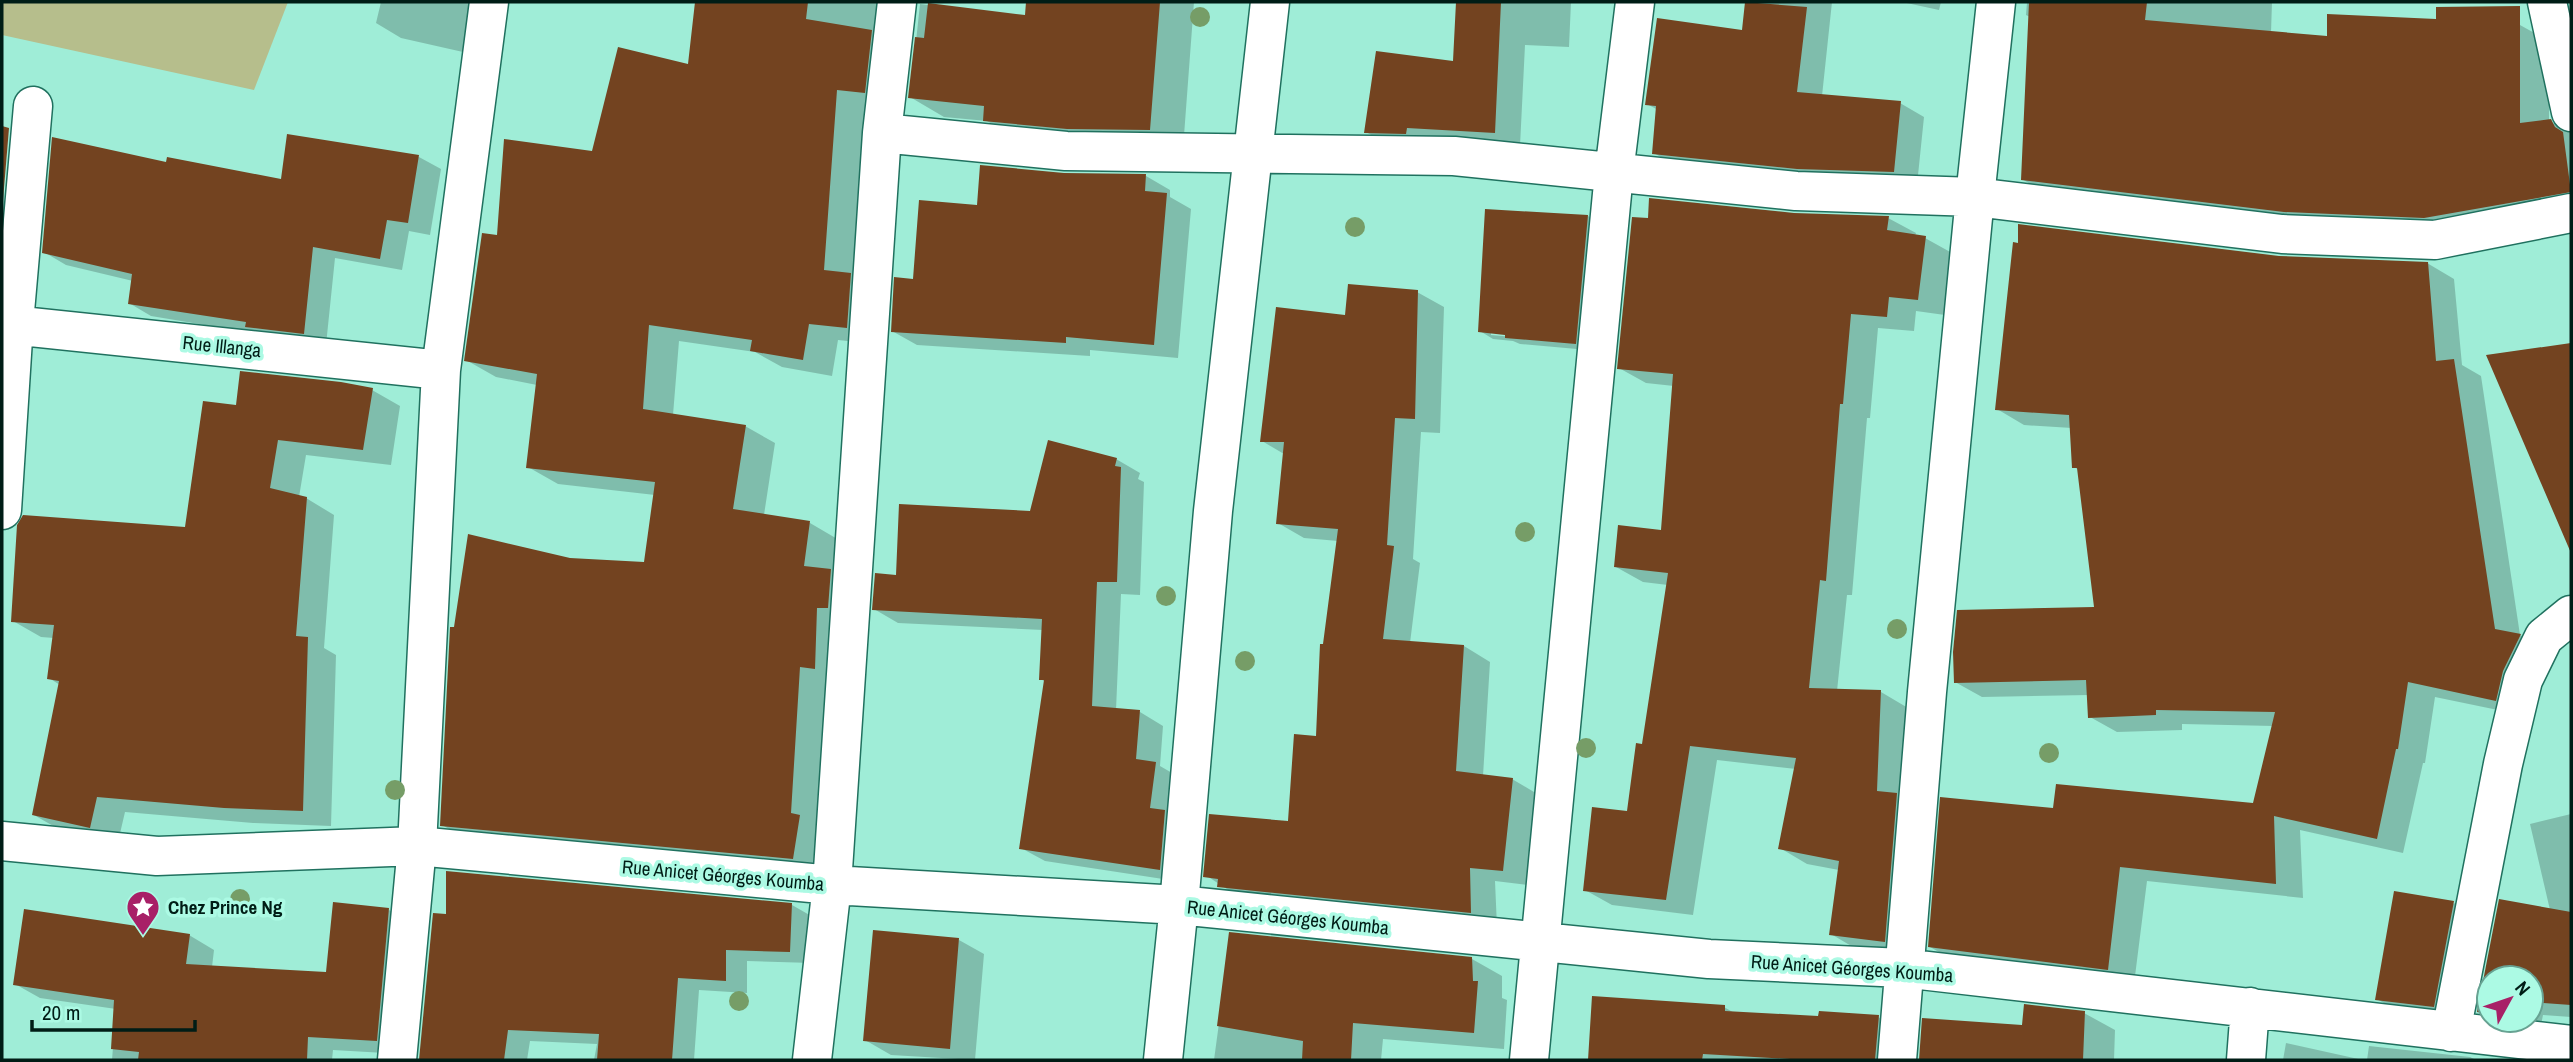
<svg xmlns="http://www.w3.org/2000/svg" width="2573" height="1062" font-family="'Archivo Narrow',sans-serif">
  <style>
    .green { fill: #b6be8c }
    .shadow { fill: #0003; fill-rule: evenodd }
    .building { fill: #734320 }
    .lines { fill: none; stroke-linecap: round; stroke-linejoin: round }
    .minor-casing { stroke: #20715f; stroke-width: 41 }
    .minor { stroke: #fff; stroke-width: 38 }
    .tree { fill: #769d67 }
    .labels { text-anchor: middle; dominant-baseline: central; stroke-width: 7; stroke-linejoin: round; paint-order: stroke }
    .street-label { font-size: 19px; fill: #001d16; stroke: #acfae4 }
    .poi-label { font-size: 19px; font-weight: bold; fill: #001d16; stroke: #acfae4; text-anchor: start }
  </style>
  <rect width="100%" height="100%" fill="#9fedd7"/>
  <!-- green -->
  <path class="green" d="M2,2H288L254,90L2,35Z"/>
  <!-- shadow -->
  <path class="shadow" d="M381,2H471L463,52L401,38L376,23Z
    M697,2H893L877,344L838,340L832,376L782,367L755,352L679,341L673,415L745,426L775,443L764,515L810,523L839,540L823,875L472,842L442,825L570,559L646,564L655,495L558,484L528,467L537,385L496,377L466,360L498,237L689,66Z
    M1027,2H1194L1183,149L1018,139L987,121L944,117L910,97L920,4L1026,17Z
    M1457,2H1571L1569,47L1525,45L1520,146L1392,147L1366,132L1455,63Z
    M1747,2H1832L1822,96L1900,103L1924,117L1917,185L1678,167L1654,153L1658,110L1647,104L1743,32Z
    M1902,2H1941L1939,10Z
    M2027,2H2272L2271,33L2328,38L2520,25L2549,41V121L2571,133V213L2475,231L2051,196L2022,179L2030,17L2026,15Z
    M419,157L441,169L430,235L409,231L402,270L335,258L326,345L151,316L129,303L133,281L66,265L44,252L168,164L282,181Z
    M1064,175L1146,176L1170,190V197L1191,209L1178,358L1090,350V356L917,345L892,331L914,281L979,207Z
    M1794,215L1888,218L1916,233L1915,236L1925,238L1952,253L1945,315L1916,311L1914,331L1878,328L1870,418H1867L1852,595H1847L1837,691L1881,692L1908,708L1911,956L1858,950L1831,934L1839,870L1807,864L1780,848L1796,769L1717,760L1693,915L1612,905L1585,890L1628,813L1643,746L1668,585L1643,582L1616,567L1663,532L1674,386L1646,383L1619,368Z
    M1588,216L1600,224L1588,350L1520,344L1513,341L1493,339L1480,331ZM1491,332L1514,334V337L1491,335Z
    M2279,257L2427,263L2454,279L2462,365L2481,376L2520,635L2547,651L2522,715L2435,697L2425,763H2423L2403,853L2300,830L2303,898L2147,881L2134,984L1957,962L1930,947L2055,810L2255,805L2274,726L2182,724V730L2117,732L2090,717L2089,695L1982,697L1955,682L2096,609L2079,470L2074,467L2072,428L2024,425L1997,409Z
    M1417,292L1444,307L1440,433L1421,432L1413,559L1420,563L1410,643L1464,646L1490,662L1483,776L1512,779L1539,795L1529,885L1495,881L1497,927L1245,901L1207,876L1290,823L1318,737L1324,646L1338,541L1304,538L1278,523L1284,454L1262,441L1346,317Z
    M2571,345V549L2488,356Z
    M372,390L400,406L391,465L306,455L299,497L306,498L334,515L324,648L336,655L331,826L253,823L125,812L118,842L62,831L34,815L60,685L49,678L54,638L41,637L13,621L186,529L237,407Z
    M1116,459L1140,473L1138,479L1144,482L1140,595L1121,594L1116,710L1140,712L1163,726L1160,766L1179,777L1163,879L1045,861L1021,848L1045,682L1041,679L1043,630L898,623L874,609L898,577L1032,513Z
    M2571,814V1017L2543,1015L2540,1030L2494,1020H2531V978H2489V1017L2479,1011L2500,901L2550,910L2530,824Z
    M2454,903L2479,918L2459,1021L2403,1014L2377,999Z
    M792,905L813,917L812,963L747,961V993L699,990L694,1060H594L597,1044L530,1041L527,1060H421L434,915Z
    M389,910L414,924L402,1054L333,1050L332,1060H112L116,1009L40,998L15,984L189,935L214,950L212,967L328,974Z
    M1231,934L1472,959L1502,976V998L1507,1000L1504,1049L1383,1039L1381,1060H1214Z
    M959,940L984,954L975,1060L891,1055L865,1040Z
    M1594,998L1724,1007L1736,1014L1820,1018L1878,1017L1909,1034L1907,1060H1590Z
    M2084,1013L2115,1030L2114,1060H1921L1924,1020L2024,1027Z
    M2286,1043L2363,1060H2283Z
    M2369,1046L2470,1057L2476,1060H2367Z"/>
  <!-- building -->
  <path class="building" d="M695,2H808L806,19L872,30L865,93L837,90L824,270L851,273L847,328L809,324L803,360L750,351L752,340L649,325L643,409L746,425L733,509L810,521L804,566L831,569L828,608H817L815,669L800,667L791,813L800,815L793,859L440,826L450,627H454L468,534L570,558L644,562L655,482L526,468L537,374L464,361L482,233L497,235L504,139L592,151L618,47L688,64Z
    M1026,2H1160L1150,130L1067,129L983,121L984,106L908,98L915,37L924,38L928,3L1025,15Z
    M1456,2H1501L1495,133L1407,128L1406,134L1364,133L1376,51L1453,61Z
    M1745,2L1807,7L1797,92L1901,101L1894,172L1797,169L1652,154L1656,106L1645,105L1657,18L1742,30Z
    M2029,2H2147L2145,20L2327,36V14L2436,19V7L2520,6V123L2551,119L2555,127L2563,132L2571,192L2424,218L2284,212L2021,180Z
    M2,126L9,128L2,212Z
    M287,134L419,155L408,223L387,220L380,259L313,247L304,334L245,327L246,322L128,304L132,274L42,253L52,137L166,162L167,157L281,179Z
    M980,165L1064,173L1146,174L1145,191L1167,193L1154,345L1066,337V343L891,332L894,277L913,279L919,200L977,205Z
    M1649,198L1794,213L1889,216L1887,230L1926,236L1918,300L1889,297L1887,317L1851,314L1843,404H1840L1826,581L1820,580L1809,688L1881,690L1877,791L1897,793L1885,942L1829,935L1839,861L1778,849L1796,758L1690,746L1666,900L1583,891L1592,807L1627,811L1636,743L1642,744L1668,573L1614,567L1618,525L1661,530L1673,374L1617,369L1632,217L1648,218Z
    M1485,209L1588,215L1576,344L1505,338V335L1478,332Z
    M2018,224L2279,256L2428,262L2436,361L2454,359L2495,629L2521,634L2503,671L2496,701L2408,682L2398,749H2396L2377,839L2274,816L2276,884L2120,867L2108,970L1928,947L1940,797L2053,808L2056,784L2253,803L2275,712L2156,710V715L2088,718L2086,680L1954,683L1953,652L1957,610L2094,607L2077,468H2072L2069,415L1995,410L2013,242L2018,243Z
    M1348,284L1418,290L1415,419L1395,418L1387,545L1394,546L1383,639L1464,645L1456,771L1513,778L1503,871L1470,868L1471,913L1217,887L1218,879L1203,877L1209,814L1288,821L1294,734L1316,736L1320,644H1323L1338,529L1276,524L1284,442H1260L1276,307L1345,315Z
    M2571,343V553L2486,355Z
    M240,371L341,382L373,388L363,450L278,440L270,488L307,497L296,636L308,637L303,811L224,808L97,797L90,828L32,815L59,681L47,679L54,625L11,622L17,525L23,515L185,527L203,401L236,405Z
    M1048,440L1117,458L1115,466L1121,467L1117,582H1097L1092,706L1140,710L1136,759L1156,762L1150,808L1165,810L1160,870L1019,849L1044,680H1039L1042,619L872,610L875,573L896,575L899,504L1030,511Z
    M446,871L792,903L790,952L726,950V981L678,978L672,1060H597L599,1034L508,1030L504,1060H419L433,913L446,914Z
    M2394,891L2454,901L2434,1007L2375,1000Z
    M2499,899L2571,912V1005L2531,1002V978H2489V1014L2477,1012Z
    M333,902L389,908L377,1041L308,1037L307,1060H138L139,1052L111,1049L114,1000L13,985L24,909L190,934L186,964L326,972Z
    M873,930L959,938L950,1049L863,1041Z
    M1229,932L1472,957L1473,981H1478L1474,1033L1353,1023L1351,1060H1302L1303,1041L1217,1026Z
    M1592,996L1725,1005V1011L1818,1016L1819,1011L1879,1015L1875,1060H1807L1703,1054L1702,1060H1588Z
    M2024,1004L2085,1011L2083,1060H1919L1922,1018L2022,1025Z"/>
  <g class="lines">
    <defs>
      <path id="minor" d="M2547,2L2571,112
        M882,133L1066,151L1454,156L1796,191L1975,197L2282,234L2435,240L2571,213
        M2,324L441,370
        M2,510L14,323L33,106
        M2,841L157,856L417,846L832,885L1179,905L1709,959L1903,968L2571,1045
        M2451,1032L2503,764L2523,680L2544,637L2571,615
        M397,1060L417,846L441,370L489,2
        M812,1060L832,885L882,133L897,2
        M1163,1060L1179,905L1213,511L1270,2
        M1529,1060L1614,173L1635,2
        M1897,1060L1927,692L1975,197L1996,2
        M2246,1060L2250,1007"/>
    </defs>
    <!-- minor casing -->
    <use href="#minor" class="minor-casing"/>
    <!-- minor -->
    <use href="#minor" class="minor"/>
  </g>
  <!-- trees -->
  <g class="tree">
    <circle cx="1200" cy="17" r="10"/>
    <circle cx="1355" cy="227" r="10"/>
    <circle cx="1525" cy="532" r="10"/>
    <circle cx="1166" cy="596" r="10"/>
    <circle cx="1897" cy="629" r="10"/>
    <circle cx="1245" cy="661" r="10"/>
    <circle cx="1586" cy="748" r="10"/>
    <circle cx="2049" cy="753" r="10"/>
    <circle cx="395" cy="790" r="10"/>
    <circle cx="240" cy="899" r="10"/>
    <circle cx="739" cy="1001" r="10"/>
  </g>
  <!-- icons -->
  <defs>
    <symbol id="sight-pin" viewBox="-11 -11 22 30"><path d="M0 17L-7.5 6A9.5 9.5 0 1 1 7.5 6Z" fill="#a82067" stroke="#acfae4"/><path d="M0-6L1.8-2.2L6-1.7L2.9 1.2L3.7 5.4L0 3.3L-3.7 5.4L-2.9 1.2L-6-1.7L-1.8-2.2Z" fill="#fff"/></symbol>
  </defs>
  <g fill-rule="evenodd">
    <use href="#sight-pin" x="124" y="888" width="38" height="52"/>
  </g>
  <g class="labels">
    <!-- street labels -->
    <g class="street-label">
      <text transform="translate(222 346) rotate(6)">Rue Illanga</text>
      <text transform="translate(723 875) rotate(5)">Rue Anicet Géorges Koumba</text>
      <text transform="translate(1288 917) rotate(6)">Rue Anicet Géorges Koumba</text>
      <text transform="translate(1852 968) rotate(4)">Rue Anicet Géorges Koumba</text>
    </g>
    <!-- poi labels -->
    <g class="poi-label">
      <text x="168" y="907">Chez Prince Ng</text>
    </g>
  </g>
  <!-- border -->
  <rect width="2573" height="1062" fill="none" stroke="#001d16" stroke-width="7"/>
  <!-- north arrow -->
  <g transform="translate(2510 999) rotate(50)"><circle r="33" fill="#acfae4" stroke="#67a292" stroke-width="2"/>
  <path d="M0-5L12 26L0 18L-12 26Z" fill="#a82067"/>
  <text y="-10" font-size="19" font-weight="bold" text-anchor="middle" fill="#001d16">N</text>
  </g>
  <!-- scale -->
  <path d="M32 1020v10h163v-10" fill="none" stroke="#001d16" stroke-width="3.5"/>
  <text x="42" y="1020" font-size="21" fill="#001d16" stroke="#acfae4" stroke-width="5" paint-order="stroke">20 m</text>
</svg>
